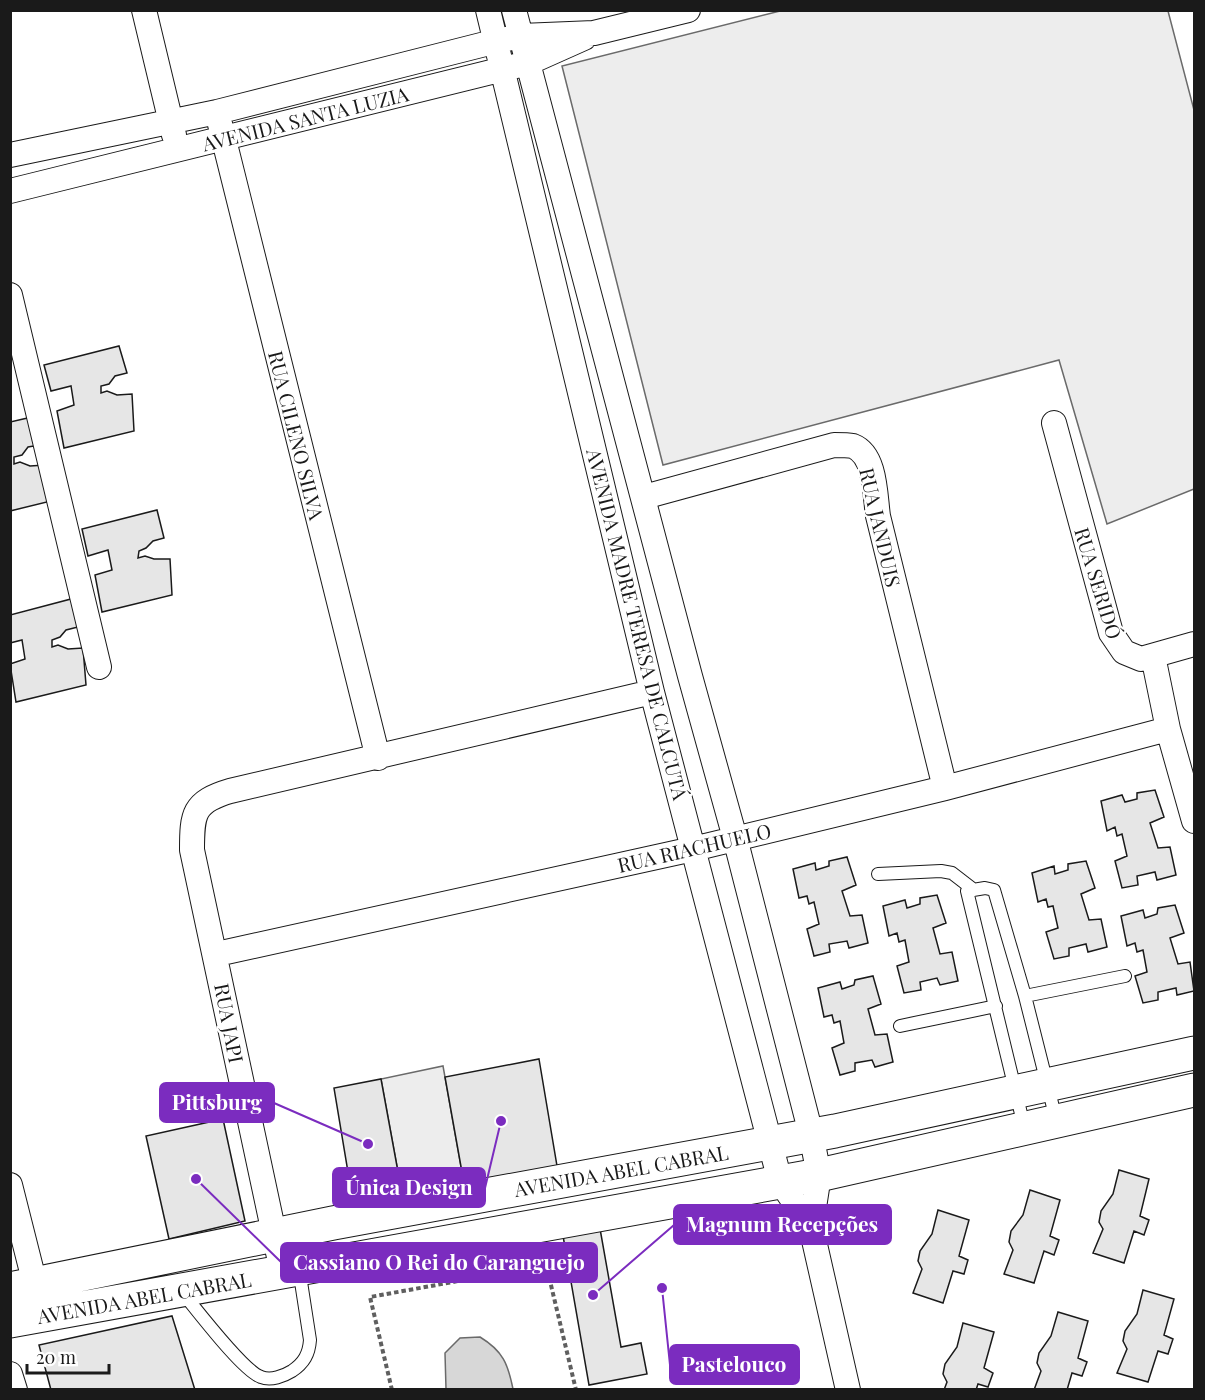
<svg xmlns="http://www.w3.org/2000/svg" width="1205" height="1400" font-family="'Playfair Display',serif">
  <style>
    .built { fill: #ededed; stroke: #6a6a6a; stroke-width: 1.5 }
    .water { fill: #d7d7d7; stroke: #6a6a6a; stroke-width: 1.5 }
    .building { fill: #e6e6e6; stroke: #1a1a1a; stroke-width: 1.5 }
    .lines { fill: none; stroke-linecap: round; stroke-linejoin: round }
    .service-casing { stroke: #1a1a1a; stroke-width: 14 }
    .minor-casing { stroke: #1a1a1a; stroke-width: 26 }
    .secondary-casing { stroke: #1a1a1a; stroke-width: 35 }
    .path { stroke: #5f5f5f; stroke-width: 4; stroke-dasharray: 4.5 3; stroke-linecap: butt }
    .service { stroke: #fff; stroke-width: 12 }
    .minor { stroke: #fff; stroke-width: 24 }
    .secondary { stroke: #fff; stroke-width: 33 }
    .labels { text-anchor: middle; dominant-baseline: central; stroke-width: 4.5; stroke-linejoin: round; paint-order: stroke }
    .street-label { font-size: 20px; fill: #1a1a1a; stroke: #fff }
    .leader { fill: none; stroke: #7b2cbf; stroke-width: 2 }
    .callout-dot { fill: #7b2cbf; stroke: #fff; stroke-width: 2 }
    .callout { fill: #7b2cbf; stroke: #7b2cbf; stroke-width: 2 }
    .callout-label { font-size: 21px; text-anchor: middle; font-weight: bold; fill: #fff }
  </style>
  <rect width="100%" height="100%" fill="#fff"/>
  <!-- built -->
  <path class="built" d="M784,10L1168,11L1194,110V489L1107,524L1059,360L663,465L562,66Z
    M443,1066L465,1189L403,1199L381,1079Z"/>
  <!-- water -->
  <path class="water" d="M480,1337C503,1351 508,1364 513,1389H446L445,1353L460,1338Z"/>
  <!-- building -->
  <path class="building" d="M119,346L127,373L115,376L109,384L101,386V393L107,391L117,395L132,394L134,431L64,448L57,411L74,405L71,386L51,391L44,365Z
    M32,417L40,445L28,447L22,455L14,457V464L20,462L30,466L45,465L47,502L10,511V422Z
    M157,510L164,538L153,541L146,548L139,551L138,558L145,556L154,559H170L172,595L102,612L95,575L112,570L108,550L88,556L82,529Z
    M71,599L78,627L66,630L60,637L52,640V647L58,645L68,649L83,648L86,685L16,702L10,664L25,659L22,640L10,643V615Z
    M1155,790L1164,817L1150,823L1158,848L1170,847L1176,875L1157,880L1155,872L1137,876L1138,885L1122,888L1115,861L1127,856L1122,834L1117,836L1115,827L1107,831L1101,801L1122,795L1125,802L1137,799V793Z
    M847,857L856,885L842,891L850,916L862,915L868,943L849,948L847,941L829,944L830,952L814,956L807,929L819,924L814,902L809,904L807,896L799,898L793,869L815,863L816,870L829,866V861Z
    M1086,861L1095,888L1081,894L1089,920L1101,919L1107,947L1088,952L1086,944L1069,948V956L1054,959L1046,932L1058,928L1053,906L1048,907L1046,899L1038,902L1032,873L1054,866L1055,874L1068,870V864Z
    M937,895L946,923L933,928L940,954L952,952L958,981L940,985L937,978L920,982L921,990L904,993L897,966L909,962L905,940L899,942L897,933L889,936L883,906L905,900L907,908L920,904V898Z
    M1175,905L1184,933L1170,938L1178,964L1190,962L1194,991L1177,995L1176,988L1158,992V1000L1143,1003L1135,976L1147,972L1143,950L1137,952L1135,943L1127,946L1121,916L1143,910L1145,918L1157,914L1158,908Z
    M873,976L881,1004L868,1009L875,1035L887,1034L893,1062L875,1067L872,1060L855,1063V1071L840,1075L832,1048L844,1043L840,1021L834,1023L832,1015L824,1017L818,988L840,982L842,989L854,985L855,980Z
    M539,1059L557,1166L465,1189L445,1077Z
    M381,1079L403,1199L354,1208L334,1088Z
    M223,1119L245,1221L169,1239L146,1136Z
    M1119,1170L1149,1179L1140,1216L1149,1220L1144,1235L1134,1231L1124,1263L1093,1253L1103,1229L1099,1222L1101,1211L1113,1194Z
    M1030,1190L1060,1200L1050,1236L1059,1240L1054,1255L1044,1251L1034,1283L1004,1274L1013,1250L1009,1242L1011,1231L1023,1215Z
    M938,1210L969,1220L959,1256L968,1260L964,1274L953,1271L943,1303L913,1293L922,1269L918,1261L920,1251L932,1234Z
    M599,1223L621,1347L641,1343L647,1374L589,1385L562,1230Z
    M1143,1290L1174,1299L1164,1335L1173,1339L1168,1354L1158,1351L1148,1382L1117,1373L1127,1349L1123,1341L1125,1331L1137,1314Z
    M1058,1312L1088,1321L1078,1358L1087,1362L1082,1376L1072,1373L1067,1390H1034L1041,1371L1037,1363L1039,1353L1051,1336Z
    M172,1316L195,1390H51L39,1345Z
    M963,1323L994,1332L984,1368L993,1373L988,1387L978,1384L976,1390H944L947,1382L943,1374L945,1364L957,1347Z"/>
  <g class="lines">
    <defs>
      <path id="service" d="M878,874L941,871L952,873L974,890
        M1025,996L1125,976
        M900,1026L996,1006
        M1024,1126L967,891L985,888L994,890L1025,996L1056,1119
        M182,1292C197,1310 243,1371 261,1377C271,1381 284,1376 292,1371C304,1363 309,1354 310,1340L299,1269"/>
      <path id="minor" d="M144,10L174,135
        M488,10L652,692L780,1181L811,1227
        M514,10L690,676L735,838L811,1134L819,1175L811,1227L848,1390
        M217,112L378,758
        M10,155L217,112L497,41L521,36L594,33L688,10
        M10,191L528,63L584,38
        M10,295L99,667
        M1054,423L1111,633L1124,652L1141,659L1194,644
        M644,497L834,445C840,445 848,445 853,446C876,455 875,496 878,516L945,788
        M1153,656L1168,729L1194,821
        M217,954L693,849L945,788L1168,729
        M10,1185L35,1284
        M282,1271L192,850C192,814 193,802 230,791L652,692
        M10,1374L15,1390"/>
      <path id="secondary" d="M10,1289L333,1223L835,1131L1194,1053
        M10,1321L819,1175L1194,1090"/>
    </defs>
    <!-- service casing -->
    <use href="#service" class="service-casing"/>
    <!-- minor casing -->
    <use href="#minor" class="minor-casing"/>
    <!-- secondary casing -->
    <use href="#secondary" class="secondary-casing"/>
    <!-- path -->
    <path class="path" d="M392,1390L370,1297L453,1282L545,1260L576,1390"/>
    <!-- service -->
    <use href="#service" class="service"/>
    <!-- minor -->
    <use href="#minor" class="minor"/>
    <!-- secondary -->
    <use href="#secondary" class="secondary"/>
  </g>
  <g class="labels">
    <!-- street labels -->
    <g class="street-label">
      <text transform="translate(305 118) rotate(-14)">AVENIDA SANTA LUZIA</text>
      <text transform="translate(297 435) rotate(76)">RUA CILENO SILVA</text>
      <text transform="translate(881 527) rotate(77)">RUA JANDUIS</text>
      <text transform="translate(1099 583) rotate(73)">RUA SERIDÓ</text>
      <text transform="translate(638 624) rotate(76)">AVENIDA MADRE TERESA DE CALCUTÁ</text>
      <text transform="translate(694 847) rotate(-13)">RUA RIACHUELO</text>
      <text transform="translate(230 1023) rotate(79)">RUA JAPI</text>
      <text transform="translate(621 1170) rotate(-10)">AVENIDA ABEL CABRAL</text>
      <text transform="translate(144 1297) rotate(-10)">AVENIDA ABEL CABRAL</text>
    </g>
  </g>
  <!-- callouts -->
  <path class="leader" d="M368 1144L274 1103M501 1121L485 1188M593 1295L674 1225M196 1179L281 1262M662 1288L670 1365"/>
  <g class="callout-dot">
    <circle cx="368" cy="1144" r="6"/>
    <circle cx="501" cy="1121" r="6"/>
    <circle cx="593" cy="1295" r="6"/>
    <circle cx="196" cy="1179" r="6"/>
    <circle cx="662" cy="1288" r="6"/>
  </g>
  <g class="callout">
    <rect x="160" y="1083" width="114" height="39" rx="6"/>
    <rect x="333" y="1168" width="152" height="39" rx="6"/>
    <rect x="674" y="1205" width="217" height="39" rx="6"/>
    <rect x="281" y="1243" width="316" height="39" rx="6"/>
    <rect x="670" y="1345" width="129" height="39" rx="6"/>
  </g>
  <g class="callout-label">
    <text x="217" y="1110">Pittsburg</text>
    <text x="409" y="1195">Única Design</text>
    <text x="782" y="1232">Magnum Recepções</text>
    <text x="439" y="1270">Cassiano O Rei do Caranguejo</text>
    <text x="734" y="1372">Pastelouco</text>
  </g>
  <!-- border -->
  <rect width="1205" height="1400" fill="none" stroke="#1a1a1a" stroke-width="24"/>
  <!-- scale -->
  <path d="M27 1364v9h82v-9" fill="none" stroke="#1a1a1a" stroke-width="3"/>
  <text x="36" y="1364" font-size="18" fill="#1a1a1a" stroke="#ffffff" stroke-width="4.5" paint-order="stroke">20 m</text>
</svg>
